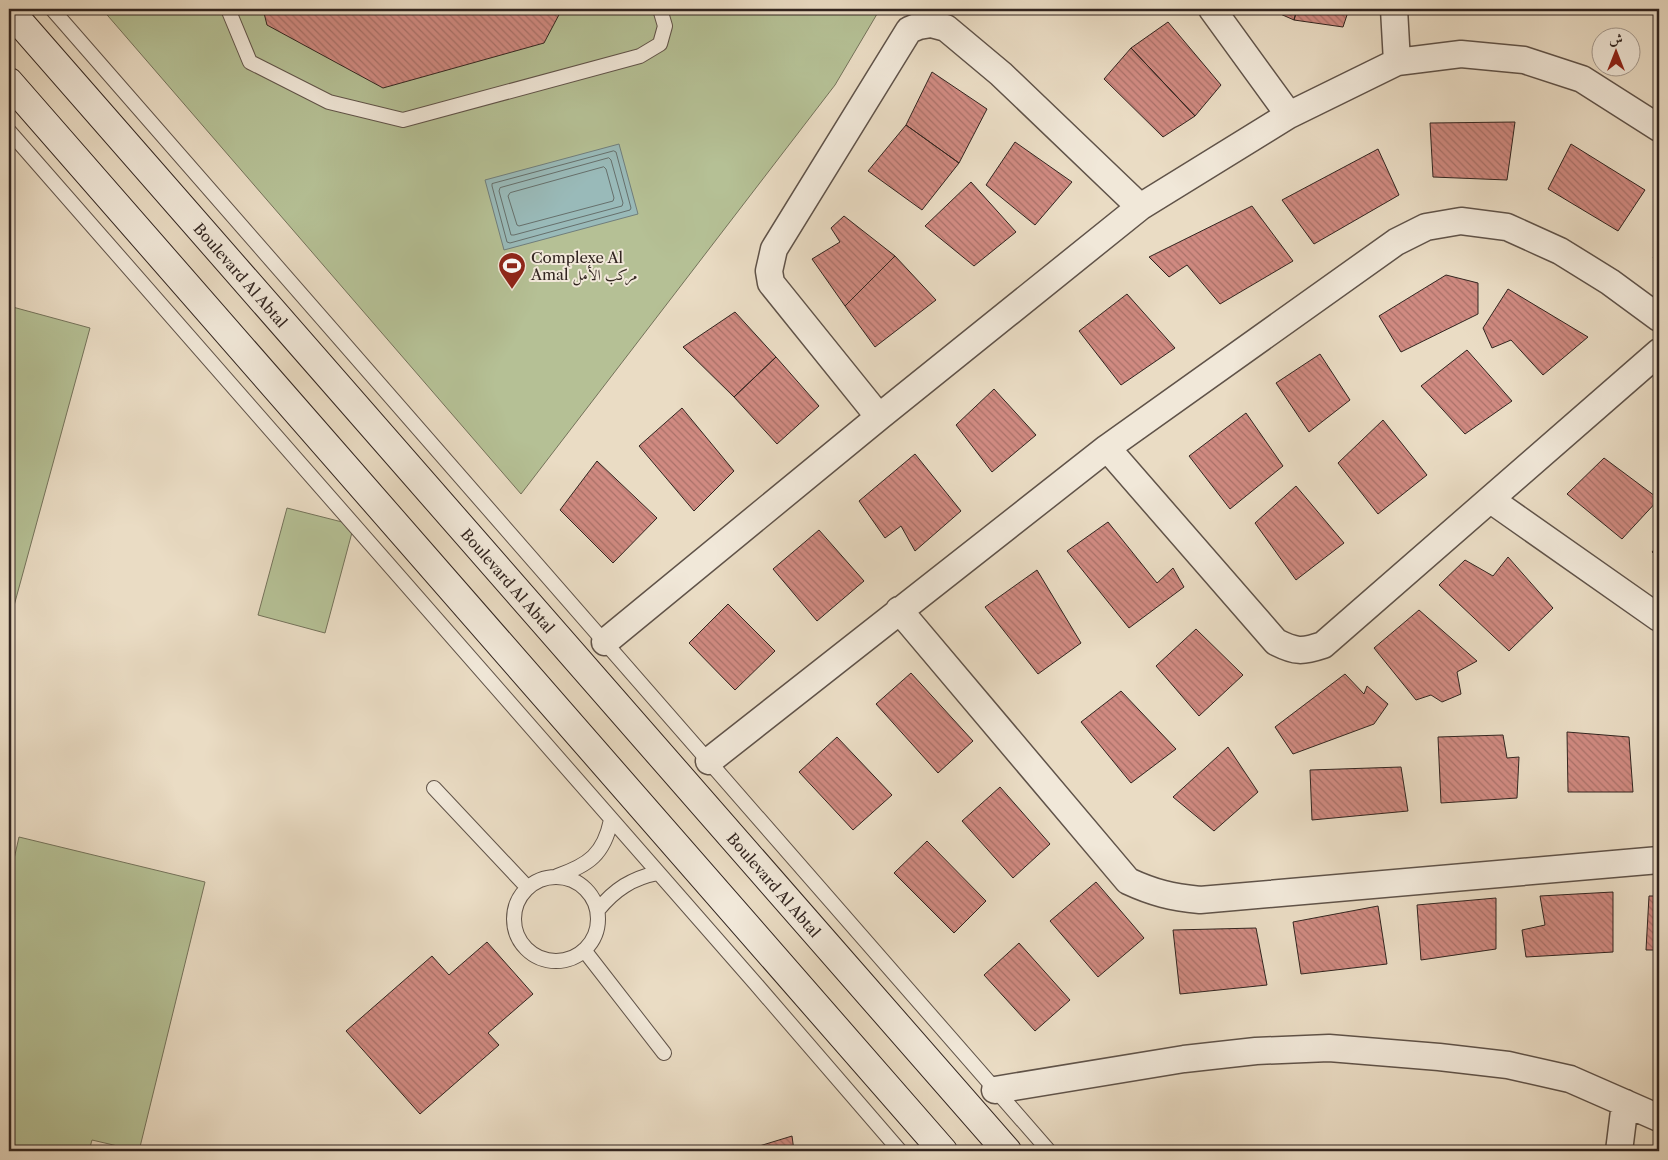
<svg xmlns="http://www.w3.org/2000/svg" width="1668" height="1160" font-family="'Libre Caslon Text',Amiri,serif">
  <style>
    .pitch { fill: #b5c095; stroke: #74725a }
    .water { fill: #99bab9; stroke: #707e7c }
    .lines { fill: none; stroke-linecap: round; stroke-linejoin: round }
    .shore { stroke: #66706c; stroke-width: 1 }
    .building { fill: url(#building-back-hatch); stroke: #322520 }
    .lane-casing { stroke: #605349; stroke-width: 16 }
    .street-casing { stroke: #605349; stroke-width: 29 }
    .secondary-casing { stroke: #322520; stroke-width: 30 }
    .lane { stroke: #f1e8d9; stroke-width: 14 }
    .street { stroke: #f1e8d9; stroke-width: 26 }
    .secondary { stroke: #f1e8d9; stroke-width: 28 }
    .labels { text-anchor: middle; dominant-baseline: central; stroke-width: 4; stroke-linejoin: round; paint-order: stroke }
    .poi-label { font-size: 15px; fill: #322520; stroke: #f1e8d9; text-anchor: start }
    .street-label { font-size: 15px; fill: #322520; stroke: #f1e8d9 }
  </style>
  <defs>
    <pattern id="building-back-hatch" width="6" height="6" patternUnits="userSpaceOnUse" patternTransform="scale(1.25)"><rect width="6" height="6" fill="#d08a81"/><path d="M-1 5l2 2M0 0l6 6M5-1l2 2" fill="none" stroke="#a97169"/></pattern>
  </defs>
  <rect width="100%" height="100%" fill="#eadcc4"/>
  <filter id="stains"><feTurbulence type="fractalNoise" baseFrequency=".004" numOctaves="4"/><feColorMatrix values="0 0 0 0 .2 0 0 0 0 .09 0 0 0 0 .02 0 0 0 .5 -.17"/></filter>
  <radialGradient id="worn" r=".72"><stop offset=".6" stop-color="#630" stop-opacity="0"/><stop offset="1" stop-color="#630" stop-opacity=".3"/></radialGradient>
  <!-- pitch -->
  <path class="pitch" d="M102,9H880L835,85L521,494Z
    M9,306L90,328L9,624Z
    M287,508L354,525L325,633L258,615Z
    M19,837L205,882L139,1151L92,1140L89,1151H9V881Z"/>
  <!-- water -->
  <path class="water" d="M619,144L638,214L504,250L485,180Z"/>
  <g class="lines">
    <!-- shore -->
    <path class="shore" d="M614,151L616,152L631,208L630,210L510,243L507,242L492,186V184Z
      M609,158L611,160L623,203L622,206L514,235H511L499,191L500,188Z
      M604,167L606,169L614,198L613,201L519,226L517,225L508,196L510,193Z"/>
  </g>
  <!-- building -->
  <path class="building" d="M263,9H562L544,43L383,88L267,25Z
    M1269,9H1297L1294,20Z
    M1297,9H1349L1343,27L1294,20Z
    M1168,22L1221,85L1195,116L1131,48Z
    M1131,48L1195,116L1163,137L1104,79Z
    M932,72L987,109L959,163L906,125Z
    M1515,122L1507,180L1433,177L1430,123Z
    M906,125L959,163L922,210L868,171Z
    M1015,142L1072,182L1035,225L986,185Z
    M1571,144L1645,190L1618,231L1548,189Z
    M1378,149L1399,195L1314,244L1282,200Z
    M971,182L1016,232L974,266L925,226Z
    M1252,206L1293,261L1220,304L1187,265L1169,277L1149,257Z
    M844,216L895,256L845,306L812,259L840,242L831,228Z
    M1659,249V263L1653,258Z
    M895,256L936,300L875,347L845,306Z
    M1446,275L1478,283V314L1401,352L1379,316Z
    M1508,289L1588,337L1543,375L1511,340L1492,348L1483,328Z
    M1127,294L1175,348L1121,385L1079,331Z
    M735,312L776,357L734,397L683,347Z
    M1467,350L1512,401L1465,434L1421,386Z
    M1320,354L1350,400L1309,432L1276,383Z
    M776,357L819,406L777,444L734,397Z
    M994,389L1036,435L992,472L956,425Z
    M682,408L734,471L694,511L639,446Z
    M1246,413L1283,466L1230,509L1189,456Z
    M1659,415V428L1653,421Z
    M1383,420L1427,475L1378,514L1338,463Z
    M915,454L961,511L915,551L901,526L885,538L859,501Z
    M1604,458L1659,499L1622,539L1567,494Z
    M597,461L657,518L613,563L560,510Z
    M1296,486L1344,543L1296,580L1255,523Z
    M1108,522L1157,583L1173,568L1184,587L1129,628L1067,551Z
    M819,530L864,581L817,621L773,569Z
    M1659,544V558L1652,552Z
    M1508,557L1553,608L1509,651L1439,585L1465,560L1493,576Z
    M1037,570L1081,643L1038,674L985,607Z
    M728,604L775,651L735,690L689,643Z
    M1419,610L1477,661L1457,672L1461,694L1442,702L1431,695L1416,700L1374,648Z
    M1196,629L1243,675L1199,716L1156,666Z
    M911,673L973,741L938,773L876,704Z
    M1345,674L1364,694L1367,686L1388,704L1374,724L1293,754L1275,727Z
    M1121,691L1176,749L1131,783L1081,722Z
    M1567,732L1629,737L1633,792H1568Z
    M1503,735L1507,758L1519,757L1517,798L1441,803L1438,737Z
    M837,737L892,795L853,830L799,772Z
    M1228,747L1258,792L1214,831L1173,797Z
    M1401,767L1408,811L1312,820L1310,770Z
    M1000,787L1050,844L1013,878L962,821Z
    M927,841L986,901L954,933L894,873Z
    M1096,882L1144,938L1098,977L1050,921Z
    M1613,892V952L1526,957L1522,930L1545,925L1540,896Z
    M1649,896H1659V950H1646Z
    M1496,898V949L1421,960L1417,905Z
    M1378,906L1387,964L1301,974L1293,922Z
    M1256,928L1267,985L1180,994L1173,930Z
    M487,942L533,994L488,1033L499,1045L420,1114L346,1031L432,956L449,975Z
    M1019,943L1070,1000L1035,1031L984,975Z
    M792,1136L794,1151H743Z"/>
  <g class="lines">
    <defs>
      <path id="lane" d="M52,9L1049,1151
        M228,9L250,62L329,102L403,120L640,56L660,44L665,26L660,9
        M9,131L755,983L900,1151
        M434,788L528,888
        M557,876C589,865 604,854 611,820
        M514 919a42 42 0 1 1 84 0a42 42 0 1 1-84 0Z
        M598,910C614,890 632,878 658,873
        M584,950L664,1053"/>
      <path id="street" d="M1212,9L1289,115
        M1394,9L1397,62
        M879,417L771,283L769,271L774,249L909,30L919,26L931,24L946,28L1001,74L1140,207
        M1107,448L1276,642C1296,652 1302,652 1323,645L1659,352
        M1491,500L1659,618
        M899,610L1128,881C1154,893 1171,897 1200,900L1659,860
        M605,642L879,417L1140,207L1289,115L1397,62L1461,54L1524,60L1582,79L1659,128
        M709,761L1107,448L1396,242L1426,227L1461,221L1507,227L1560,251L1610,282L1659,318
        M995,1090L1184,1059L1256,1051L1329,1048L1439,1057L1508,1065L1570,1079L1659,1118
        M1619,1151L1625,1103"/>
      <g id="secondary">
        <path id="s1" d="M9,10L1007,1151"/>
        <path d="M9,82L943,1151"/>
      </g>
    </defs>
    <!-- lane casing -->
    <use href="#lane" class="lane-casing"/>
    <!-- street casing -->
    <use href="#street" class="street-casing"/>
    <!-- secondary casing -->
    <use href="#secondary" class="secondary-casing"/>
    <!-- lane -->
    <use href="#lane" class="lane"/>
    <!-- street -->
    <use href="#street" class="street"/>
    <!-- secondary -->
    <use href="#secondary" class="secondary"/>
  </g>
  <!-- icons -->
  <defs>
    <symbol id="stadium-pin" viewBox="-11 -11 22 30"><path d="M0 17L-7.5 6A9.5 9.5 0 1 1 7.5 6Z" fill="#8f2418" stroke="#f1e8d9"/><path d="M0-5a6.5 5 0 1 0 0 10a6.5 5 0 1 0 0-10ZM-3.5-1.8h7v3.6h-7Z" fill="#fff"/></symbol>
  </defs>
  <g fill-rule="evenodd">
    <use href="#stadium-pin" x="496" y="250" width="32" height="43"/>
  </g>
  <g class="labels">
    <!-- poi labels -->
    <g class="poi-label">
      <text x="531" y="257">Complexe Al<tspan x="531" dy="17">Amal مركب الأمل</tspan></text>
    </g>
    <!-- street labels -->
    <g class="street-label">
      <text stroke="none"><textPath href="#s1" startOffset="352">Boulevard Al Abtal</textPath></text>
      <text stroke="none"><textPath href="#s1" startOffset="758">Boulevard Al Abtal</textPath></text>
      <text stroke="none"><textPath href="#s1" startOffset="1162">Boulevard Al Abtal</textPath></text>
    </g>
  </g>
  <!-- margin -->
  <rect width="1668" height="1160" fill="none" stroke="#eadcc4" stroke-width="30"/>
  <rect x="10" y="10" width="1648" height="1140" fill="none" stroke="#322520" stroke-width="2.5"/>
  <rect x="15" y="15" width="1638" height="1130" fill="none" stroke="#322520"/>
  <!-- north arrow -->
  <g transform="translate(1616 52)"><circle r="24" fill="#f1e8d9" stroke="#a59a8f"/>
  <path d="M0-4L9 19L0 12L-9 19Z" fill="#8f2418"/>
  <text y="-8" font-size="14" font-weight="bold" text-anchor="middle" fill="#322520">ش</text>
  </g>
  <rect width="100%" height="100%" filter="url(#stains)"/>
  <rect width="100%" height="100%" fill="url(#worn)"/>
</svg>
